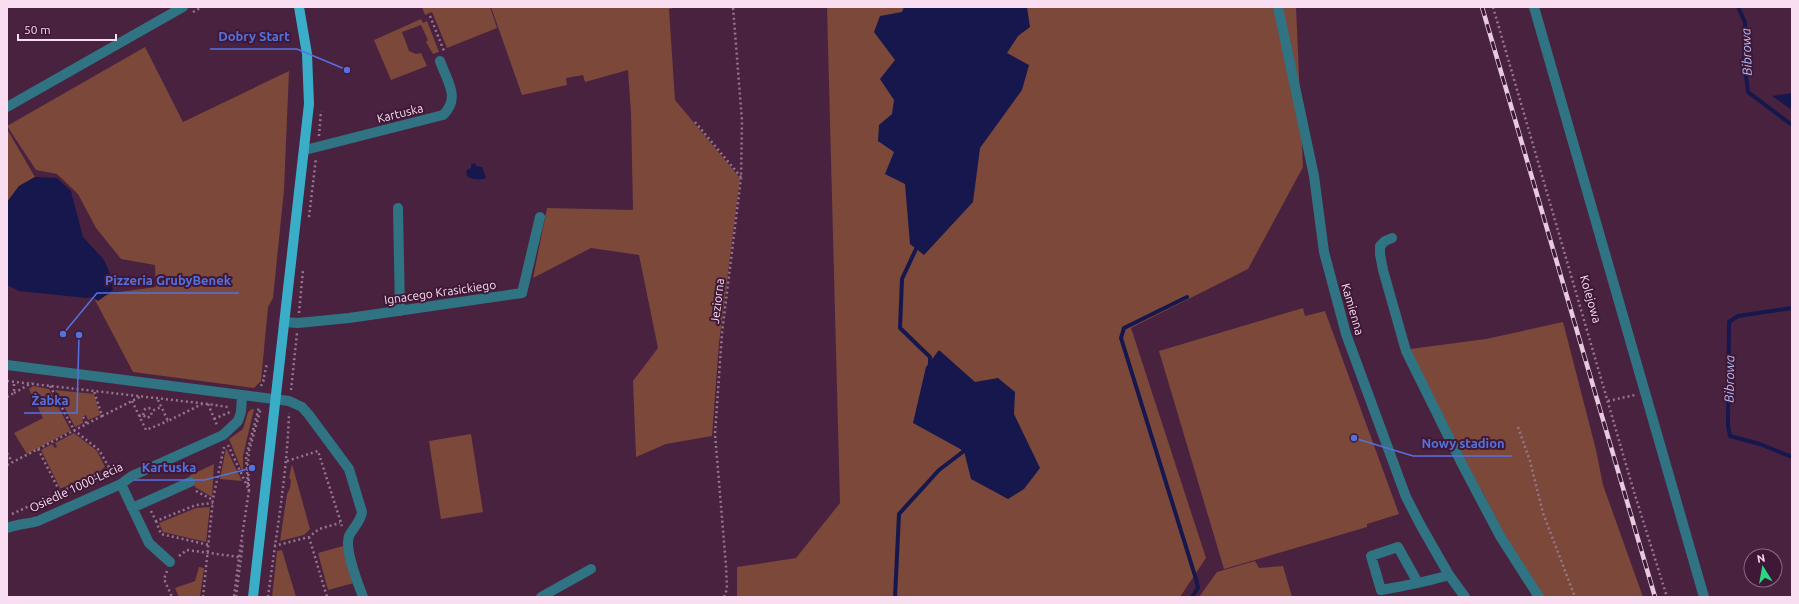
<svg xmlns="http://www.w3.org/2000/svg" width="1799" height="604" font-family="Ubuntu,sans-serif">
  <style>
    .green { fill: #7b483a }
    .water { fill: #16174d }
    .lines { fill: none; stroke-linecap: round; stroke-linejoin: round }
    .stream { stroke: #16174d; stroke-width: 4 }
    .path { stroke: #96758e; stroke-width: 2.5; stroke-dasharray: 2 3; stroke-linecap: butt }
    .minor { stroke: #307383; stroke-width: 10 }
    .major { stroke: #3aaec8; stroke-width: 10 }
    .rail-casing { stroke: #e6cade; stroke-width: 4.5 }
    .rail { stroke: #3e1836; stroke-width: 3; stroke-dasharray: 9; stroke-linecap: butt }
    .labels { text-anchor: middle; dominant-baseline: central; stroke-width: 4; stroke-linejoin: round; paint-order: stroke }
    .street-label { font-size: 12px; fill: #f8def0; stroke: #3e1836 }
    .water-label { font-size: 13px; font-style: italic; fill: #b2bcf2; stroke: #3e1836 }
    .leader { fill: none; stroke: #5472de; stroke-width: 1.5 }
    .callout-dot { fill: #5472de; stroke: #3e1836; stroke-width: 1.5 }
    .callout-label { font-size: 13px; text-anchor: middle; font-weight: bold; fill: #5472de; stroke: #3e1836; stroke-width: 4; stroke-linejoin: round; paint-order: stroke }
  </style>
  <rect width="100%" height="100%" fill="#492240"/>
  <!-- green -->
  <path class="green" d="M422,7H490L497,28L447,48L432,12L425,15Z
    M491,7H677L669,9L675,100L740,178L719,343L712,436L666,444L636,457L633,381L658,348L639,255L591,248L533,278L547,208L633,210L631,113L628,70L585,82L583,75L566,78L567,85L522,95Z
    M827,7H1296L1303,167L1248,269L1131,328L1206,558L1180,597H737V567L796,558L840,503Z
    M421,19L423,23L427,21L439,52L433,54L426,42L428,40L421,25L402,32L409,51L416,54L421,53L427,66L391,80L374,40Z
    M145,47L183,122L289,71L284,190L273,298L268,307L261,381L254,388L133,372L95,300L112,293L156,287L155,265L121,259L96,228L78,194L57,174L36,170L7,126Z
    M7,129L35,177L19,186L7,202Z
    M1303,308L1305,316L1325,311L1399,514L1367,524V527L1224,569L1159,351Z
    M1563,322L1596,450L1603,485L1643,597H1542L1505,538L1483,493L1466,465L1410,349L1486,339Z
    M33,386L49,389L70,429V431L27,454L14,433L43,418L29,389Z
    M55,390L94,394L100,415L88,420L86,415L82,417L83,423L75,427Z
    M252,409H254L243,456V473L229,439L243,429L248,412Z
    M74,433L97,451L105,467L100,471L62,488H60L41,450L52,444L55,448L57,447L55,443Z
    M471,434L483,512L441,519L429,441Z
    M226,448L242,481L220,479Z
    M214,464L212,497L195,487L189,476Z
    M292,464L310,529L304,535L280,541L287,494L290,488L291,480L289,478Z
    M210,507L206,542L163,532L159,523L196,508Z
    M343,546L354,583L328,590L318,553Z
    M282,550L296,597H272L277,551Z
    M1255,561L1259,568L1283,566L1292,597H1199L1217,572Z
    M199,567L204,568L200,597H179L175,588L195,581Z"/>
  <!-- water -->
  <path class="water" d="M904,7H1027L1030,27L1018,36L1007,53L1029,65L1022,90L980,148L973,202L924,255L910,244L905,184L885,174L894,152L878,141L879,125L892,114L894,100L880,79L895,60L874,32L880,16L902,12Z
    M1792,93V110L1772,96Z
    M475,163L476,166L482,167L486,178C481,180 471,180 467,176L466,171L471,168V164Z
    M35,177L57,178L71,191L83,237L104,260L110,274L113,290L98,301L93,297L87,298L19,291L7,285V202L19,186Z
    M939,350L975,382L998,378L1015,392L1014,414L1040,468L1024,489L1008,499L971,479L964,451L913,423L926,367Z"/>
  <g class="lines">
    <!-- stream -->
    <path class="stream" d="M1738,7L1745,22L1744,59L1748,92L1792,125
      M916,249L902,279L900,328L930,357V367
      M1187,297L1124,328L1121,338L1196,579L1198,588L1192,597
      M1792,308L1738,316L1729,322L1728,426L1730,436L1760,444L1792,457
      M895,597L899,514L939,470L964,451L962,447"/>
    <!-- path -->
    <path class="path" d="M1493,7L1634,492L1667,597
      M193,12L202,7
      M430,16L444,51
      M695,122L741,177
      M319,136L321,111
      M309,217L316,158
      M299,313L303,270
      M264,377L267,363
      M7,381L208,404L228,407L229,409
      M50,386L74,430L99,450L114,476
      M261,386L265,377
      M291,390L297,333
      M14,393L32,383
      M7,397L14,393V381
      M158,400L168,421L204,403
      M132,401L146,430L168,421
      M1608,401L1635,395
      M208,404L217,425
      M143,415L145,409L149,408L152,411
      M102,416L140,397
      M139,416L143,415L147,418L151,416L152,411L161,407
      M83,417L87,424
      M214,419L230,412
      M1518,427L1530,461L1543,513L1575,597
      M228,445L249,490L239,557
      M38,449L60,492
      M7,453L12,462
      M287,461L318,451L342,526
      M7,465L102,416L94,391
      M248,484L246,457L259,407
      M196,491L213,500
      M249,491L248,463L249,451L261,408
      M151,511L156,521L196,505L213,503
      M12,514L110,469
      M156,521L161,534L209,545
      M309,537L327,597
      M274,546L309,537L319,529L340,523
      M179,556L187,550L239,557L234,597
      M167,571L164,579L172,597
      M203,597L213,499L224,447
      M236,597L243,542
      M268,597C276,535 287,475 289,413
      M724,597L727,589L726,566L715,434L722,333L741,178L742,121L733,7"/>
    <!-- minor -->
    <path class="minor" d="M1278,7L1314,176L1324,252L1346,334L1406,497L1421,526L1449,575L1465,597
      M1534,7L1704,597
      M7,107L183,7
      M305,150L443,115C461,98 447,81 440,61
      M398,208L400,311
      M1392,238L1385,241L1380,246V254L1383,270L1406,351L1463,466L1500,536L1539,597
      M285,322L298,323L349,318L522,293L540,217
      M7,365L289,401L302,407L309,415L349,469L362,512C361,521 353,528 349,536C344,550 358,583 363,597
      M121,484L149,543L170,562
      M132,508L190,482
      M7,528C17,524 28,524 38,521L121,484L132,476L223,435L238,421L241,412L242,396
      M1418,583L1398,547L1371,556L1381,590C1404,586 1427,582 1449,575
      M541,597L591,569"/>
    <!-- major -->
    <path class="major" d="M253,597L309,104L307,54L299,7"/>
    <defs>
      <path id="rail" d="M1482,7L1655,597"/>
    </defs>
    <!-- rail casing -->
    <use href="#rail" class="rail-casing"/>
    <!-- rail -->
    <use href="#rail" class="rail"/>
  </g>
  <g class="labels">
    <!-- street labels -->
    <g class="street-label">
      <text transform="translate(400 113) rotate(-14)">Kartuska</text>
      <text transform="translate(440 292) rotate(-8)">Ignacego Krasickiego</text>
      <text transform="translate(1591 299) rotate(74)">Kolejowa</text>
      <text transform="translate(717 301) rotate(-83)">Jeziorna</text>
      <text transform="translate(1353 309) rotate(74)">Kamienna</text>
      <text transform="translate(76 487) rotate(-25)">Osiedle 1000-Lecia</text>
    </g>
    <!-- water labels -->
    <g class="water-label">
      <text transform="translate(1746 52) rotate(-92)">Bibrowa</text>
      <text transform="translate(1729 379) rotate(-89)">Bibrowa</text>
    </g>
  </g>
  <!-- callouts -->
  <path class="leader" d="M347 70L297 49H210M63 334L97 293H239M79 335L77 413H24M1354 438L1413 456H1512M252 468L204 480H134"/>
  <g class="callout-dot">
    <circle cx="347" cy="70" r="4"/>
    <circle cx="63" cy="334" r="4"/>
    <circle cx="79" cy="335" r="4"/>
    <circle cx="1354" cy="438" r="4"/>
    <circle cx="252" cy="468" r="4"/>
  </g>
  <g class="callout-label">
    <text x="254" y="41">Dobry Start</text>
    <text x="168" y="285">Pizzeria GrubyBenek</text>
    <text x="50" y="405">Żabka</text>
    <text x="1463" y="448">Nowy stadion</text>
    <text x="169" y="472">Kartuska</text>
  </g>
  <!-- border -->
  <rect width="1799" height="604" fill="none" stroke="#f8def0" stroke-width="16"/>
  <!-- north arrow -->
  <g transform="translate(1763 568) rotate(349)"><circle r="19" fill="#3e1836" stroke="#886780"/>
  <path d="M0-3L7 15L0 10L-7 15Z" fill="#27d885"/>
  <text y="-6" font-size="11" font-weight="bold" text-anchor="middle" fill="#f8def0">N</text>
  </g>
  <!-- scale -->
  <path d="M18 34v6h98v-6" fill="none" stroke="#f8def0" stroke-width="2"/>
  <text x="24" y="34" font-size="12" fill="#f8def0" stroke="#3e1836" stroke-width="3" paint-order="stroke">50 m</text>
</svg>
